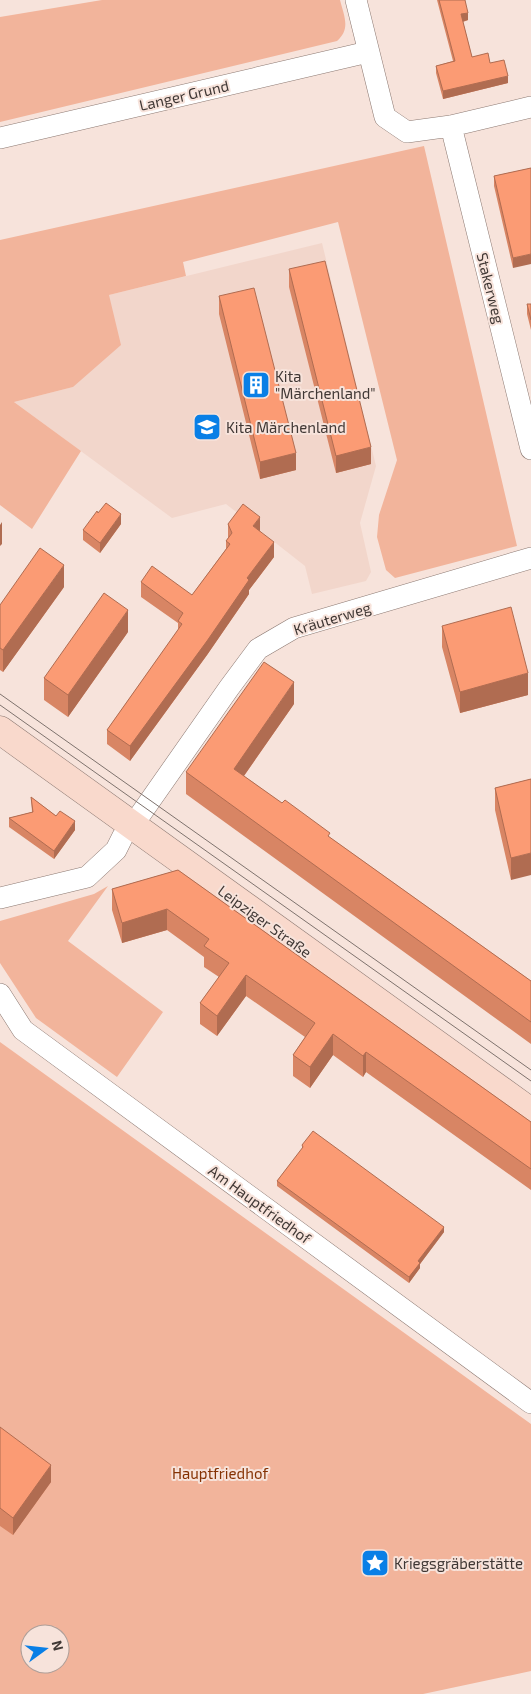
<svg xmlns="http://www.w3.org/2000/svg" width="531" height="1694" font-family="'Exo 2',sans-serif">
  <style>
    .built { fill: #f2d6cb }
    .green { fill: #f2b49b; fill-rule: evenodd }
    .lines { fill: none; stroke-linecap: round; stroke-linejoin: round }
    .street-casing { stroke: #8c7972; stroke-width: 22 }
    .secondary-casing { stroke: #8c7972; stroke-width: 29 }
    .street { stroke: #fff; stroke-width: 21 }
    .secondary { stroke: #f9d9cc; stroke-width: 28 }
    .tram { stroke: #7e726d; stroke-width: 1 }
    .wall { fill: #d88564 }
    .shaded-wall { fill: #b06c51 }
    .building { fill: #fb9b74; stroke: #b06c51 }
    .labels { text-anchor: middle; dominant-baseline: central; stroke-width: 4; stroke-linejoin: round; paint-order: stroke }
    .street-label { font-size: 15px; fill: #403835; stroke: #f7e3db }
    .poi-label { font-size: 15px; fill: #403835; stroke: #f7e3db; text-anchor: start }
    .park-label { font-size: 15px; fill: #853203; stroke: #f7e3db }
  </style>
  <rect width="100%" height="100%" fill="#f7e3db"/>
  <!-- built -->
  <path class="built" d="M322,243L376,466L360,523L371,572L366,581L312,594L305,566L226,504L172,518L14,402L73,387L109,295Z"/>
  <!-- green -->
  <path class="green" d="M102,0H340C344,16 351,29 337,41L0,122V17Z
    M424,146L517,546L395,578L386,570L377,537L379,515L397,460L338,222L183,262L186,276L109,295L121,345L73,387L14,402L81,451L32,529L0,505V240Z
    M108,886L68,941L163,1012L117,1077L36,1018L0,963V921L94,894Z
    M0,1042L531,1424V1671L423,1694H0ZM30,1634H60V1664H30Z"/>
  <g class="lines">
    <defs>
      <path id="street" d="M356,0L385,117L407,132L451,126L531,107
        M451,126L531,449
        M0,138L368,52
        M0,898L87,877L116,850L123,836L133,825L229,688L258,649L294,628L531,558
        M0,994L23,1030L531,1403"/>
      <path id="secondary" d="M0,730L531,1112"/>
    </defs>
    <!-- street casing -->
    <use href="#street" class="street-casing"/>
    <!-- secondary casing -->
    <use href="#secondary" class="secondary-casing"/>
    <!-- street -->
    <use href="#street" class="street"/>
    <!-- secondary -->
    <use href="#secondary" class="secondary"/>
    <!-- tram -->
    <path class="tram" d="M0,694L531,1070
      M0,705L531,1081"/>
  </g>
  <!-- wall -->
  <path class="wall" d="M437,0H465L468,20L463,22L472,57L490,63L508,83L443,99L436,73V66L453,61Z
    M531,168L513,268L494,186V176Z
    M289,269L371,464L336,473L289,287Z
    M219,296L296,470L260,479L219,314Z
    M527,304H531V330L527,314Z
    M121,524L100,553L83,540V530Z
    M228,524L260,531L274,557L249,590V594L207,655L130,761L107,744V730L178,630V623L141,597V582L192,595L226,549V541L228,538Z
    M64,587L3,672L0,670V605Z
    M442,626L528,695L460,713L442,647Z
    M128,632L68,717L44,700V678Z
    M294,704L244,776L531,981V1044L186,794V772Z
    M531,779L511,880L495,810V788Z
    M31,797L75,830L54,859L9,827V818L32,812Z
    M178,870L531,1122V1190L366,1072L363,1077L333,1055L310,1088L293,1076V1055L305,1037L246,996L217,1036L200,1024V1003L219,977L204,967V957L167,930L122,943L112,910V889Z
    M302,1145L444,1232L420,1264V1268L409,1283L277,1186V1181L302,1149Z
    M0,1427L51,1482L13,1535L0,1526Z"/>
  <!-- shaded-wall -->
  <path class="shaded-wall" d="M468,13V20L461,22V14Z
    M508,76V83L443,99V91Z
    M531,254V264L513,268V258Z
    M371,447V464L336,473V456Z
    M296,453V470L260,479V462Z
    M121,514V524L100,553V543Z
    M260,517V532L253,526Z
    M2,522V544L0,546V525Z
    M274,542V557L249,590V594L207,655L130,761V746L247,578Z
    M64,565V587L3,672V650Z
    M128,610V632L68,717V695Z
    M528,673V695L460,713V692Z
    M294,682V704L234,790V769Z
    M75,821V830L54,859V851Z
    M531,853V875L511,880V858Z
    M167,909V930L122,943V923Z
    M246,975V996L217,1036V1016Z
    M333,1034V1055L310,1088V1067Z
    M366,1052V1072L363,1077V1056Z
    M444,1227V1232L420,1264V1268L409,1283V1277L418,1261Z
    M51,1465V1482L13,1535V1518Z"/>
  <!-- building -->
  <path class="building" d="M439,0H465L468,13L461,14L472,57L488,53L490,63L504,60L508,76L443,91L436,66L455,61Z
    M531,168V254L513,258L494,176Z
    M325,261L371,447L336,456L289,269Z
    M254,288L296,453L260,462L219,296Z
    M527,304H531V320Z
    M106,503L121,514L100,543L83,530L97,511L98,513Z
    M243,504L260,517L253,526L274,542L247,578L249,580L207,641L130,746L107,730L182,624L178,621L183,613L141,582L152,566L192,595L230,544L226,541L232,533L228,524Z
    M40,548L64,565L3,650L0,648V605Z
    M104,593L128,610L68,695L44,678Z
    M511,607L528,673L460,692L442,626Z
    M264,662L294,682L234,769L282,803L285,800L330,833L328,836L531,981V1022L186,772Z
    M531,779V853L511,858L495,788Z
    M31,797L56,816L60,811L75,821L54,851L9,818L33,812Z
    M178,870L531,1122V1169L366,1052L363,1056L333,1034L310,1067L293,1055L315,1023L246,975L217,1016L200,1003L229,963L204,946L209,939L167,909L122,923L112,889Z
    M313,1131L444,1227L418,1261L420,1263L409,1277L277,1181L303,1147L302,1145Z
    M0,1427L51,1465L13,1518L0,1508Z"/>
  <!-- icons -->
  <defs>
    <symbol id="building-square" viewBox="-11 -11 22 22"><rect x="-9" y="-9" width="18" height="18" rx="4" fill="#097fe6" stroke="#f7e3db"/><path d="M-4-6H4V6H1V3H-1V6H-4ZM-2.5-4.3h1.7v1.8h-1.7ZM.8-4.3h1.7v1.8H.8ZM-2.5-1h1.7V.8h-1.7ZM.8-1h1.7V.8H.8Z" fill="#fff"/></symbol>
    <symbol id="school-square" viewBox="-11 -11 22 22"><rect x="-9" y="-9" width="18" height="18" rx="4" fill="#097fe6" stroke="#f7e3db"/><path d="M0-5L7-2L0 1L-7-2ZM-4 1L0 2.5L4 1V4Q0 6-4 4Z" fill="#fff"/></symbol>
    <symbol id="sight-square" viewBox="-11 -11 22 22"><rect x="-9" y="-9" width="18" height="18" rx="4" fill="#097fe6" stroke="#f7e3db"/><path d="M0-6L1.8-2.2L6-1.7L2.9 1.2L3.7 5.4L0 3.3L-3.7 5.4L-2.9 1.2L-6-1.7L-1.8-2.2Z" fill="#fff"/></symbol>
  </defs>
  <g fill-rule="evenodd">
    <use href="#building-square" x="240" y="369" width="32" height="32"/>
    <use href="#school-square" x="191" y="411" width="32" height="32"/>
    <use href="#sight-square" x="359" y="1547" width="32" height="32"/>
  </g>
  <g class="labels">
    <!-- street labels -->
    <g class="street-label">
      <text transform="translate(184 95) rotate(-13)">Langer Grund</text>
      <text transform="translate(491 288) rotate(76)">Stakerweg</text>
      <text transform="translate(332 618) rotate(-17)">Kräuterweg</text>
      <text transform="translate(265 921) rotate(36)">Leipziger Straße</text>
      <text transform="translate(260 1204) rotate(36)">Am Hauptfriedhof</text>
    </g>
    <!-- poi labels -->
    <g class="poi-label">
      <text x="275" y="376">Kita<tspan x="275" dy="17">"Märchenland"</tspan></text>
      <text x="226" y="427">Kita Märchenland</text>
      <text x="394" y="1563">Kriegsgräberstätte</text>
    </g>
    <!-- park labels -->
    <g class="park-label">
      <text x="220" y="1473">Hauptfriedhof</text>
    </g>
  </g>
  <!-- north arrow -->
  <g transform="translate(45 1649) rotate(75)"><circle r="24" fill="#f7e3db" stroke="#ae9f99"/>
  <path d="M0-4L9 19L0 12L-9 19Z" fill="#097fe6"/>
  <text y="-8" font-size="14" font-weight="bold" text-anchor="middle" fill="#403835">N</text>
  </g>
</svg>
